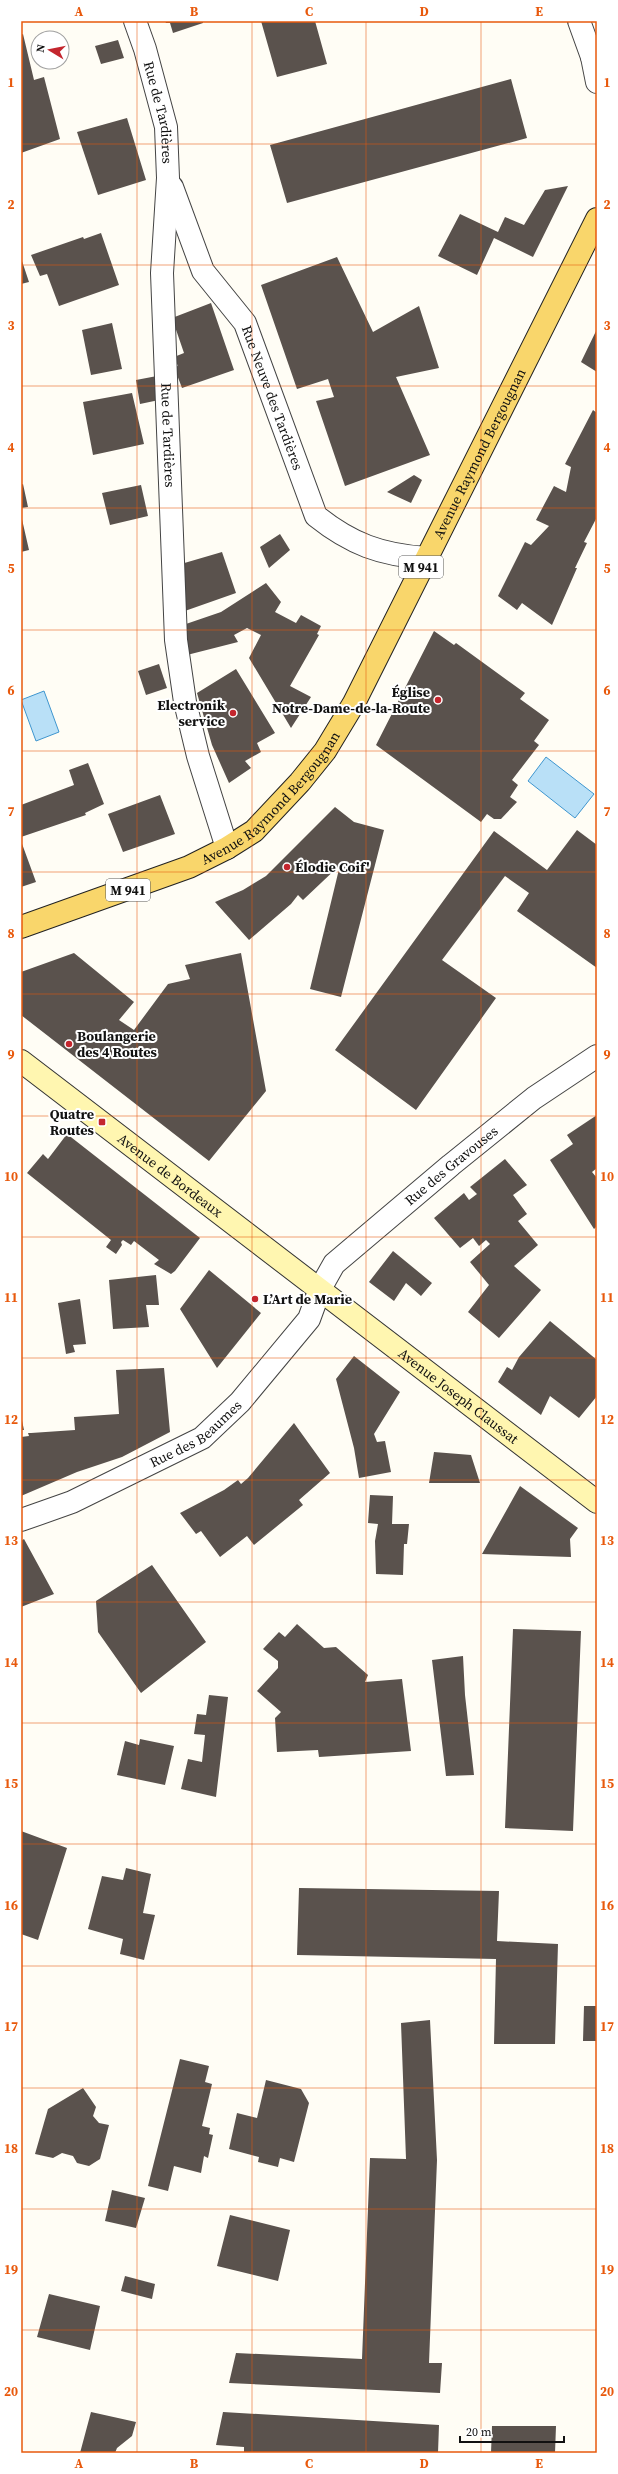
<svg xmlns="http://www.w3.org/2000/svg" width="618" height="2474" font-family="'Source Serif 4',serif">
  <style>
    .water { fill: #b9e0f7; stroke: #3f96cf }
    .building { fill: #5a524d }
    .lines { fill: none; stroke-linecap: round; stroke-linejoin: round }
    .street-casing { stroke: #444; stroke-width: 24 }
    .secondary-casing { stroke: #333; stroke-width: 24 }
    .primary-casing { stroke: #222; stroke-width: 24 }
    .street { stroke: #fff; stroke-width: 22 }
    .secondary { stroke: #fff6b0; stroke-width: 22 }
    .primary { stroke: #f9d66b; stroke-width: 22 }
    .grid { fill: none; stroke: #e8590c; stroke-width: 1; stroke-opacity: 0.55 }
    .poi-dot { fill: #c4262e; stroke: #fff; stroke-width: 1.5 }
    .labels { text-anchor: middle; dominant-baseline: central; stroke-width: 4; stroke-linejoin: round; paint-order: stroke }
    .shield { fill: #fff; stroke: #585858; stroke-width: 1 }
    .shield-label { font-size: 13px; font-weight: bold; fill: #111 }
    .street-label { font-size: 14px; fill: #111; stroke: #fff }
    .poi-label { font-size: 14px; font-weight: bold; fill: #111; stroke: #fff; text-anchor: end }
    .neatline { fill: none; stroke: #e8590c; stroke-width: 1.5 }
    .grid-label { font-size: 13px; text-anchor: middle; font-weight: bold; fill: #e8590c }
  </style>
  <rect width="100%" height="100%" fill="#fffdf5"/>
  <!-- water -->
  <path class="water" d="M44,691L59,732L36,741L21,700Z
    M546,757L594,794L575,818L528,781Z"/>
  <!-- building -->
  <path class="building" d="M165,21H203V23L173,33L170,23H166Z
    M261,21H315L327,64L277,77Z
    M23,34L34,80L44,77L60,139L21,153V35Z
    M118,40L124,58L101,64L95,46Z
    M511,79L527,138L287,203L270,145Z
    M127,118L146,180L98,195L77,132Z
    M568,186L533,257L494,238L477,275L438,256L460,214L498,232L505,217L524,225L545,190Z
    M101,233L119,285L59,306L47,274L40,276L31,255L83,237L84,239Z
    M337,257L373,332L419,306L439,368L396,377L430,455L345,486L316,401L334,397L328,379L297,389L261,285Z
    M21,258L29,282L21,284Z
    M211,303L234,370L182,388L174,367L178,366L174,357L184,353L172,318Z
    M112,323L122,369L91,375L82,330Z
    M597,329V372L581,362Z
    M157,376L159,400L140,404L136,380Z
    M132,393L144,444L93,455L83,402Z
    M593,410L597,413V517L584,542L587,543L575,568H577L552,625L522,603L517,610L498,596L525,542L531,545L549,526L536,520L554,486L566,492L571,467L565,464Z
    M414,475L422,480L411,503L387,492Z
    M23,484L28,507L21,508V485Z
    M141,485L148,516L110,525L102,493Z
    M21,515L29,550L21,552Z
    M280,534L290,550L269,568L260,547Z
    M222,552L236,593L182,612L181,564Z
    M266,583L281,602L275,612L296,623L301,615L321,626L317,634L319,635L290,686L311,697L291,728L249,658L261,635L247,628L234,635L238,642L183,656V625L221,612Z
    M434,631L454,645L456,643L525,693L520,699L549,720L534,741L539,745L512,780L518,785L510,797L517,802L501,819H494L487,814L481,822L376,745Z
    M159,664L167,688L146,695L138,671Z
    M236,669L275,733L257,743L261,752L245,761L251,768L229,783L212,745L197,693Z
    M88,763L104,804L85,813L86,815L21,837V805L74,785L69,770Z
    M160,795L175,834L123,852L108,814Z
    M335,807L354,822L384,830L341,997L310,989L340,865L303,900L298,895L291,904L249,940L215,902L243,890L266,876Z
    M577,830L597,845V968L517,911L529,893L505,876L442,960L496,998L416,1110L335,1050L494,831L547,870Z
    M21,841L36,882L21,887Z
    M74,953L134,1002L119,1020L134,1030L168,984L190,979L185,965L241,953L266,1091L209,1161L21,1015V972Z
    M597,1115V1168L592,1172L597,1178V1226L594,1229L550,1160L573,1144L567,1135Z
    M67,1134L200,1238L175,1271L171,1274L154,1264L159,1260L134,1241L131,1245L123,1240L121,1242L122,1245L116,1254L106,1247L111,1240L27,1173L43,1154L48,1159Z
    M505,1159L527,1185L513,1195L527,1214L518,1221L538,1245L514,1266L541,1290L499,1338L468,1312L489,1285L470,1262L490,1244L486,1240L479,1246L473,1238L460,1248L434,1218L464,1193L469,1200L477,1194L470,1187Z
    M393,1251L432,1283L421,1296L406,1283L394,1301L369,1282Z
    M209,1270L261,1313L217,1368L180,1309Z
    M156,1275L159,1305H146L149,1327L113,1329L109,1280Z
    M80,1299L86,1344L73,1345L75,1352L66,1354L58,1303Z
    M550,1321L597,1360V1396L579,1418L550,1396L541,1415L498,1382L507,1367L512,1370L519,1357Z
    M354,1356L400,1392L374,1434L377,1442L385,1441L391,1472L359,1478L354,1448L336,1379Z
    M164,1368L170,1432L122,1457L77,1472L21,1496V1437L29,1436L28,1433H31L75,1430L74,1417L119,1414L116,1370Z
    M21,1416L24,1430H21Z
    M294,1423L330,1473L299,1500L303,1505L254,1545L247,1536L220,1557L201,1531L196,1534L180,1513L224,1490L238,1480L241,1484L248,1478Z
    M434,1452L471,1455L480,1483H429Z
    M520,1486L578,1528L570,1539L571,1557L482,1554Z
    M370,1495L393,1496L392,1524H409L407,1544H404L403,1575L376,1574L375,1541L378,1524L368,1523Z
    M24,1539L54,1594L21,1607V1541Z
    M152,1565L206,1642L141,1693L98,1632L96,1601Z
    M297,1624L324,1648L336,1647L368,1675L365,1682L402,1679L411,1751L319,1757L318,1750L277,1752L275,1718L281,1712L257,1691L278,1668V1661L263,1649L279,1632L285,1637Z
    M513,1629L581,1631L573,1831L505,1828Z
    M463,1656L465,1695L474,1775L446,1776L432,1660Z
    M209,1695L228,1697L216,1797L181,1789L188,1759L202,1762L205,1735L194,1734L197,1714L206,1715Z
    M140,1739L174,1746L165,1785L117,1775L125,1741L139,1745Z
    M21,1831L67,1848L38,1940L21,1934Z
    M126,1868L151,1874L143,1913L155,1915L144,1960L120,1954L123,1939L88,1929L102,1876L123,1880Z
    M299,1888L499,1891L497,1941L558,1944L555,2044H494L496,1959L297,1955Z
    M584,2006H597V2041H583Z
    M430,2020L437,2160L429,2363H442L440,2393L229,2383L236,2353L362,2359L370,2158L406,2159L401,2023Z
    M180,2059L209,2066L205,2082L212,2084L202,2126L210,2128L209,2134L213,2135L208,2158L204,2156L201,2173L174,2166L168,2191L148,2186Z
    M266,2080L301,2089L309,2103L294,2162L280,2158L278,2167L258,2162L259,2157L229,2149L237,2113L257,2118Z
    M83,2088L96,2107L93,2116L99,2123L109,2125L100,2159L89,2166L77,2163L73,2156L62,2153L53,2158L35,2154L48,2109Z
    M112,2190L145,2198L136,2228L105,2221Z
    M230,2215L290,2230L278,2281L217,2266Z
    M125,2276L155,2284L152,2299L121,2291Z
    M49,2294L100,2306L90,2350L37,2337Z
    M91,2412L136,2422L132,2436L117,2448L115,2453H80Z
    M223,2412L439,2425L438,2453H244V2447L216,2445Z
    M492,2426H556L555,2453H491Z"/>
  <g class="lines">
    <defs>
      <g id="street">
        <path id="s1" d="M135,21L145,49L166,127L168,178L162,273L176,640L185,702L198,756L227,848"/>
        <path d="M579,21L592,57L597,61"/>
        <path d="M592,57L597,82"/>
        <path id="s2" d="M172,187L203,271L245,323L316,516C351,544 381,555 426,558"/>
        <path id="s3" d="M21,1520L72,1502L202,1438L240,1402L309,1319L320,1289L334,1264L451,1165L534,1098L597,1056"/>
      </g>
      <g id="secondary">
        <path id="s4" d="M21,1061L597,1502"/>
      </g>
      <g id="primary">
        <path id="s5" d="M21,927L189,867L227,848L254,831L300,782L325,751L354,703L597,219"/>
      </g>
    </defs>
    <!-- street casing -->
    <use href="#street" class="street-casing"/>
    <!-- secondary casing -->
    <use href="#secondary" class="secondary-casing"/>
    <!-- primary casing -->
    <use href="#primary" class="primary-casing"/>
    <!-- street -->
    <use href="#street" class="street"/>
    <!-- secondary -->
    <use href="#secondary" class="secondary"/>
    <!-- primary -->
    <use href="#primary" class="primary"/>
  </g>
  <!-- grid -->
  <path class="grid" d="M137,21V2453M252,21V2453M366,21V2453M481,21V2453M21,144H597M21,265H597M21,386H597M21,508H597M21,630H597M21,751H597M21,872H597M21,994H597M21,1116H597M21,1237H597M21,1358H597M21,1480H597M21,1602H597M21,1723H597M21,1844H597M21,1966H597M21,2088H597M21,2209H597M21,2330H597"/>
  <!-- markers -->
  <g class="poi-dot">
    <circle cx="438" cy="700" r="4"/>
    <circle cx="233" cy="713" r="4"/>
    <circle cx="287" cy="867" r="4"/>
    <circle cx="69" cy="1044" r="4"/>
    <rect x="98" y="1118" width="8" height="8" rx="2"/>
    <circle cx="255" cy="1299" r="4"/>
  </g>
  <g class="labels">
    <!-- shield labels -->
    <g class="shield">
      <rect x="399" y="556" width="44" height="22" rx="3"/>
      <rect x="106" y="879" width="44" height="22" rx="3"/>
    </g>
    <g class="shield-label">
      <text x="421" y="567">M 941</text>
      <text x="128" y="890">M 941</text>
    </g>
    <!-- street labels -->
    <g class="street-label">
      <text stroke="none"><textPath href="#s1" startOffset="95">Rue de Tardières</textPath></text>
      <text stroke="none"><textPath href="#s2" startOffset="236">Rue Neuve des Tardières</textPath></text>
      <text stroke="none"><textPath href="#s1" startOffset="419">Rue de Tardières</textPath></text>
      <text stroke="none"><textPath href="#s5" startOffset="695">Avenue Raymond Bergougnan</textPath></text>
      <text stroke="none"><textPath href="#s5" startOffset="287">Avenue Raymond Bergougnan</textPath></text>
      <text stroke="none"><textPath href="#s3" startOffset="573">Rue des Gravouses</textPath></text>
      <text stroke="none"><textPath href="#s4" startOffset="188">Avenue de Bordeaux</textPath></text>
      <text stroke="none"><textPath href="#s4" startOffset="551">Avenue Joseph Claussat</textPath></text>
      <text stroke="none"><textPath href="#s3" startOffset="196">Rue des Beaumes</textPath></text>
    </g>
    <!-- poi labels -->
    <g class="poi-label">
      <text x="430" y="692">Église<tspan x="430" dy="16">Notre-Dame-de-la-Route</tspan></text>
      <text x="225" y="705">Electronik<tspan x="225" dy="16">service</tspan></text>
      <text x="295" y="867" text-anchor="start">Élodie Coif'</text>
      <text x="77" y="1036" text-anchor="start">Boulangerie<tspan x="77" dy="16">des 4 Routes</tspan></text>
      <text x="94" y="1114">Quatre<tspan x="94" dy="16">Routes</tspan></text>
      <text x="263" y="1299" text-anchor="start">L’Art de Marie</text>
    </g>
  </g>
  <!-- border -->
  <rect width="618" height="2474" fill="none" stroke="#ffffff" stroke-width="44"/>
  <!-- north arrow -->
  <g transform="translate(50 50) rotate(280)"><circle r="19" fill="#ffffff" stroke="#a0a0a0"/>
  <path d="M0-3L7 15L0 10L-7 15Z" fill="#c4262e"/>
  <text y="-6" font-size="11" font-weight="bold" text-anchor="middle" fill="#111111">N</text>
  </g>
  <!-- scale -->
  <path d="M460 2436v6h104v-6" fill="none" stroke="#111111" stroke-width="2"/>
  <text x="466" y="2436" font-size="12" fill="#111111" stroke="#ffffff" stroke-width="3" paint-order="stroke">20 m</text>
  <rect x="22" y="22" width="574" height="2430" class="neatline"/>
  <g class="grid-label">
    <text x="79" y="16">A</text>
    <text x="194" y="16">B</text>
    <text x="309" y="16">C</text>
    <text x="424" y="16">D</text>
    <text x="539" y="16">E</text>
    <text x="11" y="87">1</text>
    <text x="607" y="87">1</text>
    <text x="11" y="209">2</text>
    <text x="607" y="209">2</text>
    <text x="11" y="330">3</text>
    <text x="607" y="330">3</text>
    <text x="11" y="452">4</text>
    <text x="607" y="452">4</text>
    <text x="11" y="573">5</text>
    <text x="607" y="573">5</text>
    <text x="11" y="695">6</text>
    <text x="607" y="695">6</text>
    <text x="11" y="816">7</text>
    <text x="607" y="816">7</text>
    <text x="11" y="938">8</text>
    <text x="607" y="938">8</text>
    <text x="11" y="1059">9</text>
    <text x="607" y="1059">9</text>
    <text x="11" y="1181">10</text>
    <text x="607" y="1181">10</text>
    <text x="11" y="1302">11</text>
    <text x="607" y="1302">11</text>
    <text x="11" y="1424">12</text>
    <text x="607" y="1424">12</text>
    <text x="11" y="1545">13</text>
    <text x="607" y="1545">13</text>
    <text x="11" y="1667">14</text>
    <text x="607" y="1667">14</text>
    <text x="11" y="1788">15</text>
    <text x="607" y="1788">15</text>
    <text x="11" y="1910">16</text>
    <text x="607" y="1910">16</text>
    <text x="11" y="2031">17</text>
    <text x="607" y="2031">17</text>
    <text x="11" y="2153">18</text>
    <text x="607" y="2153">18</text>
    <text x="11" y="2274">19</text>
    <text x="607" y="2274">19</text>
    <text x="11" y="2396">20</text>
    <text x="607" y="2396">20</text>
    <text x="79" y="2468">A</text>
    <text x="194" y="2468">B</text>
    <text x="309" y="2468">C</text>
    <text x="424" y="2468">D</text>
    <text x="539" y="2468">E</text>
  </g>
</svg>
